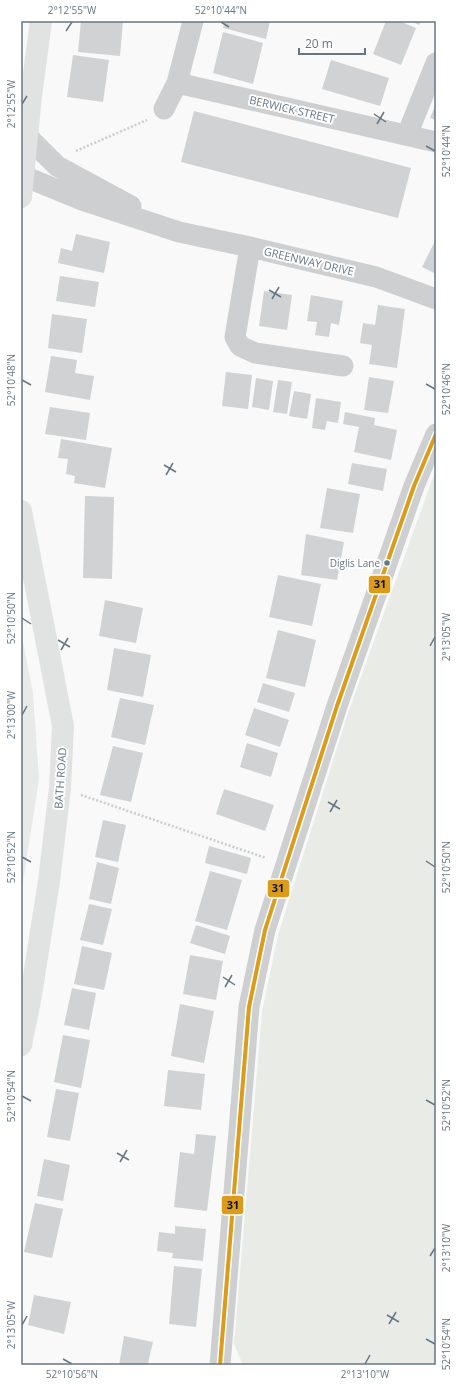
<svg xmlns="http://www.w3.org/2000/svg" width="457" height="1386" font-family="'Open Sans',sans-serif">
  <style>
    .built { fill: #e8e9e9 }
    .green { fill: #e8ebe6 }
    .building { fill: #d0d2d3 }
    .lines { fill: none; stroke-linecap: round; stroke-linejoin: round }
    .path { stroke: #cbcccd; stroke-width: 2.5; stroke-dasharray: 2 2; stroke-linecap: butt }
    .minor { stroke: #cecfd0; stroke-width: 21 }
    .primary { stroke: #e1e2e2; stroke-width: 22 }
    .bus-1-casing { stroke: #fff; stroke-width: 7 }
    .bus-1 { stroke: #da9c1a; stroke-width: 4 }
    .ticks { fill: none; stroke: #657683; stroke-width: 1.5 }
    .bus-dot { fill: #657683; stroke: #fff; stroke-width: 1.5 }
    .labels { text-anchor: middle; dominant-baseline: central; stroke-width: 4; stroke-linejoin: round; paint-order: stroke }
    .bus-label { font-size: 10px; fill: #657683; stroke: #fff; text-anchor: end }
    .street-label { font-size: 11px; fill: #657683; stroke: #fff }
    .line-badge { stroke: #fff; stroke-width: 1.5 }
    .pale-badge-label { font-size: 11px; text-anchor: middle; font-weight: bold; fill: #111 }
    .neatline { fill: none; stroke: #657683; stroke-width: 1.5 }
    .ticks-label { font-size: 10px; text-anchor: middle; fill: #657683 }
  </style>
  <rect width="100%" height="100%" fill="#f9f9f9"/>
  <!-- built -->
  <path class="built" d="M21,632L33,693L39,779L21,895Z"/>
  <!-- green -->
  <path class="green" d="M436,469V1365H243L234,1344L262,1012L278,935L348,713Z"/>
  <!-- building -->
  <path class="building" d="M81,21H123L120,56L78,52Z
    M225,21H270L266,39L223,28Z
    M386,21H399L416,28L401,65L373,54Z
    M410,21H421L419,25Z
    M223,32L263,43L253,84L213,73Z
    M73,55L109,60L103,102L67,97Z
    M331,60L389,78L380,106L322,89Z
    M436,104V120L430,118Z
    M194,111L411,168L398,218L181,162Z
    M76,234L110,242L104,273L58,263L61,248L72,251Z
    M436,239V274L422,267Z
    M60,276L99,282L95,307L56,301Z
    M264,291L292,295L287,330L259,326Z
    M311,295L343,301L339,325L331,323L329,337L315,335L317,322L307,321Z
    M378,305L405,309L397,368L369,364L372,345L360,343L363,323L375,325Z
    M52,314L87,319L82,353L48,348Z
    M51,356L77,360L75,373L94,376L90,400L45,392Z
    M226,372L252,375L248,409L222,406Z
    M369,377L394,381L388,413L364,410Z
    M256,378L273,381L269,410L252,407Z
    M278,380L292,382L287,414L273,412Z
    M294,391L311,394L307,419L289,416Z
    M316,398L341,402L338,423L327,421L325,430L312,428Z
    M50,407L90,413L86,440L45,434Z
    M345,412L375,418L374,425L397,430L391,460L354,452L359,427L343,424Z
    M61,439L112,448L105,488L74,483L75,476L66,474L68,459L58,458Z
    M352,463L387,469L383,491L348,484Z
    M327,488L360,494L353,533L320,528Z
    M85,496L114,497L112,579L83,578Z
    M306,534L344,542L337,580L301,575Z
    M278,575L321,584L312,626L269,617Z
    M105,600L143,608L136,643L99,636Z
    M278,630L316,640L305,687L266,678Z
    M114,648L151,655L143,697L107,690Z
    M263,683L295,693L289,712L257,702Z
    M120,698L154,705L145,745L111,737Z
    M254,708L289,720L280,747L245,735Z
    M247,743L278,753L271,777L240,767Z
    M113,746L143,753L131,802L100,795Z
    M224,789L274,805L265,831L216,814Z
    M103,820L126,825L118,862L95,857Z
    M209,846L251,858L247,874L205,863Z
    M97,862L119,868L111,904L89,899Z
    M210,871L242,880L227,930L195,921Z
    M89,904L112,909L103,945L80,940Z
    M196,925L230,936L225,954L190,943Z
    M82,946L112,953L104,990L74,984Z
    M190,955L223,961L216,1000L183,994Z
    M72,988L96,993L89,1030L64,1025Z
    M180,1004L214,1011L204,1063L171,1056Z
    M63,1035L90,1040L81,1088L54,1082Z
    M168,1070L205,1074L201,1110L164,1106Z
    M56,1089L79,1093L70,1141L47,1137Z
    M196,1134L216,1136L207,1211L174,1207L180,1152L194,1154Z
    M44,1159L70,1165L63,1201L37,1196Z
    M35,1203L63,1209L52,1258L24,1252Z
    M175,1226L206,1229L203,1261L172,1258L173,1253L157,1251L159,1232L175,1234Z
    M174,1266L202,1269L196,1327L169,1324Z
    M34,1295L71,1302L64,1334L28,1325Z
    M124,1336L153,1342L148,1363L152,1365H119Z"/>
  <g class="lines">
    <!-- path -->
    <path class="path" d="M76,151L147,120
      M81,795L266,858"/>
    <!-- minor -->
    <path class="minor" d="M177,83L193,21
      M164,109L177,83L436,142
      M407,135L436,63
      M27,136L57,166L131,206
      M21,175L82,200L179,232L250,247L376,277L436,299
      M250,247L235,337L240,346L255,353L343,366
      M220,1365L249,1007L265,930L337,706L414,486L436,434"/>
    <!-- primary -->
    <path class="primary" d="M21,197L31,96L41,21
      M21,511L63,726L60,788L49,881L31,995L21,1045"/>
    <defs>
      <path id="bus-1" d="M220,1365L249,1007L265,930L337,706L414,486L436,434"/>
    </defs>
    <!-- bus-1 casing -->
    <use href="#bus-1" class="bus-1-casing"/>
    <!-- bus-1 -->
    <use href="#bus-1" class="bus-1"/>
  </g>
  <!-- ticks -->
  <path class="ticks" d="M221,22L229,27M66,31L72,22M22,104L27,96M374,114L386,122M377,124L384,112M426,146L435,151M269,290L281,297M272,299L279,287M22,380L31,385M426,384L435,389M164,465L176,472M166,475L173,463M22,618L31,624M58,640L70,647M430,646L435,637M61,650L68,638M22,715L27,706M328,802L340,809M330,812L337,800M22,857L31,862M426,861L435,867M223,977L235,985M225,987L232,975M22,1096L31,1101M426,1100L435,1105M117,1153L129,1160M120,1162L127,1150M430,1256L435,1248M387,1315L399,1322M389,1324L396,1312M22,1325L27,1316M426,1339L435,1344M63,1359L72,1364M365,1364L370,1355"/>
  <!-- markers -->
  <circle class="bus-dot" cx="387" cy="563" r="3.5"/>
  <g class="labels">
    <!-- bus labels -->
    <g class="bus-label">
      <text x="380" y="563">Diglis Lane</text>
    </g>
    <!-- street labels -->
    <g class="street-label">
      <text transform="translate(292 109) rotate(13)">BERWICK STREET</text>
      <text transform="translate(309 261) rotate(13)">GREENWAY DRIVE</text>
      <text transform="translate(60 778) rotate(-86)">BATH ROAD</text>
    </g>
  </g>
  <g class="line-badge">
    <rect x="368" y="575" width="23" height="19" rx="4" fill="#da9c1a"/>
    <rect x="267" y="879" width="23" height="19" rx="4" fill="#da9c1a"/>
    <rect x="221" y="1195" width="23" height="20" rx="4" fill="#da9c1a"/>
  </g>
  <g class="pale-badge-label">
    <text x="380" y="588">31</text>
    <text x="278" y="892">31</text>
    <text x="233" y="1209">31</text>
  </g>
  <!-- border -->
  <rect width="457" height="1386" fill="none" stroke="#ffffff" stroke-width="44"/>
  <!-- scale -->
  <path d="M299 48v6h66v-6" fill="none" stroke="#657683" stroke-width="2"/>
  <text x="305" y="48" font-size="12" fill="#657683" stroke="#ffffff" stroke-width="3" paint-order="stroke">20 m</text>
  <rect x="22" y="22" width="413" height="1342" class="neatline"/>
  <g class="ticks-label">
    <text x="72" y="14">2°12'55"W</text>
    <text x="221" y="14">52°10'44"N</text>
    <text transform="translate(11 104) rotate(-90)" y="4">2°12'55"W</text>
    <text transform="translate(446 151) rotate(-90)" y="4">52°10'44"N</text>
    <text transform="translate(11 380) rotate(-90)" y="4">52°10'48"N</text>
    <text transform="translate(446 389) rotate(-90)" y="4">52°10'46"N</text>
    <text transform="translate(11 618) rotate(-90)" y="4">52°10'50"N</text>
    <text transform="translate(446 637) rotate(-90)" y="4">2°13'05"W</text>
    <text transform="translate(11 715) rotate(-90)" y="4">2°13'00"W</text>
    <text transform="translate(11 857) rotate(-90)" y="4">52°10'52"N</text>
    <text transform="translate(446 867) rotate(-90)" y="4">52°10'50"N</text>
    <text transform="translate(11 1096) rotate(-90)" y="4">52°10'54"N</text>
    <text transform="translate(446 1105) rotate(-90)" y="4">52°10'52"N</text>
    <text transform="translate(446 1248) rotate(-90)" y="4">2°13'10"W</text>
    <text transform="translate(11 1325) rotate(-90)" y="4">2°13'05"W</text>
    <text transform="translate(446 1344) rotate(-90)" y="4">52°10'54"N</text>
    <text x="72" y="1378">52°10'56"N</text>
    <text x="365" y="1378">2°13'10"W</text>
  </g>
</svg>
